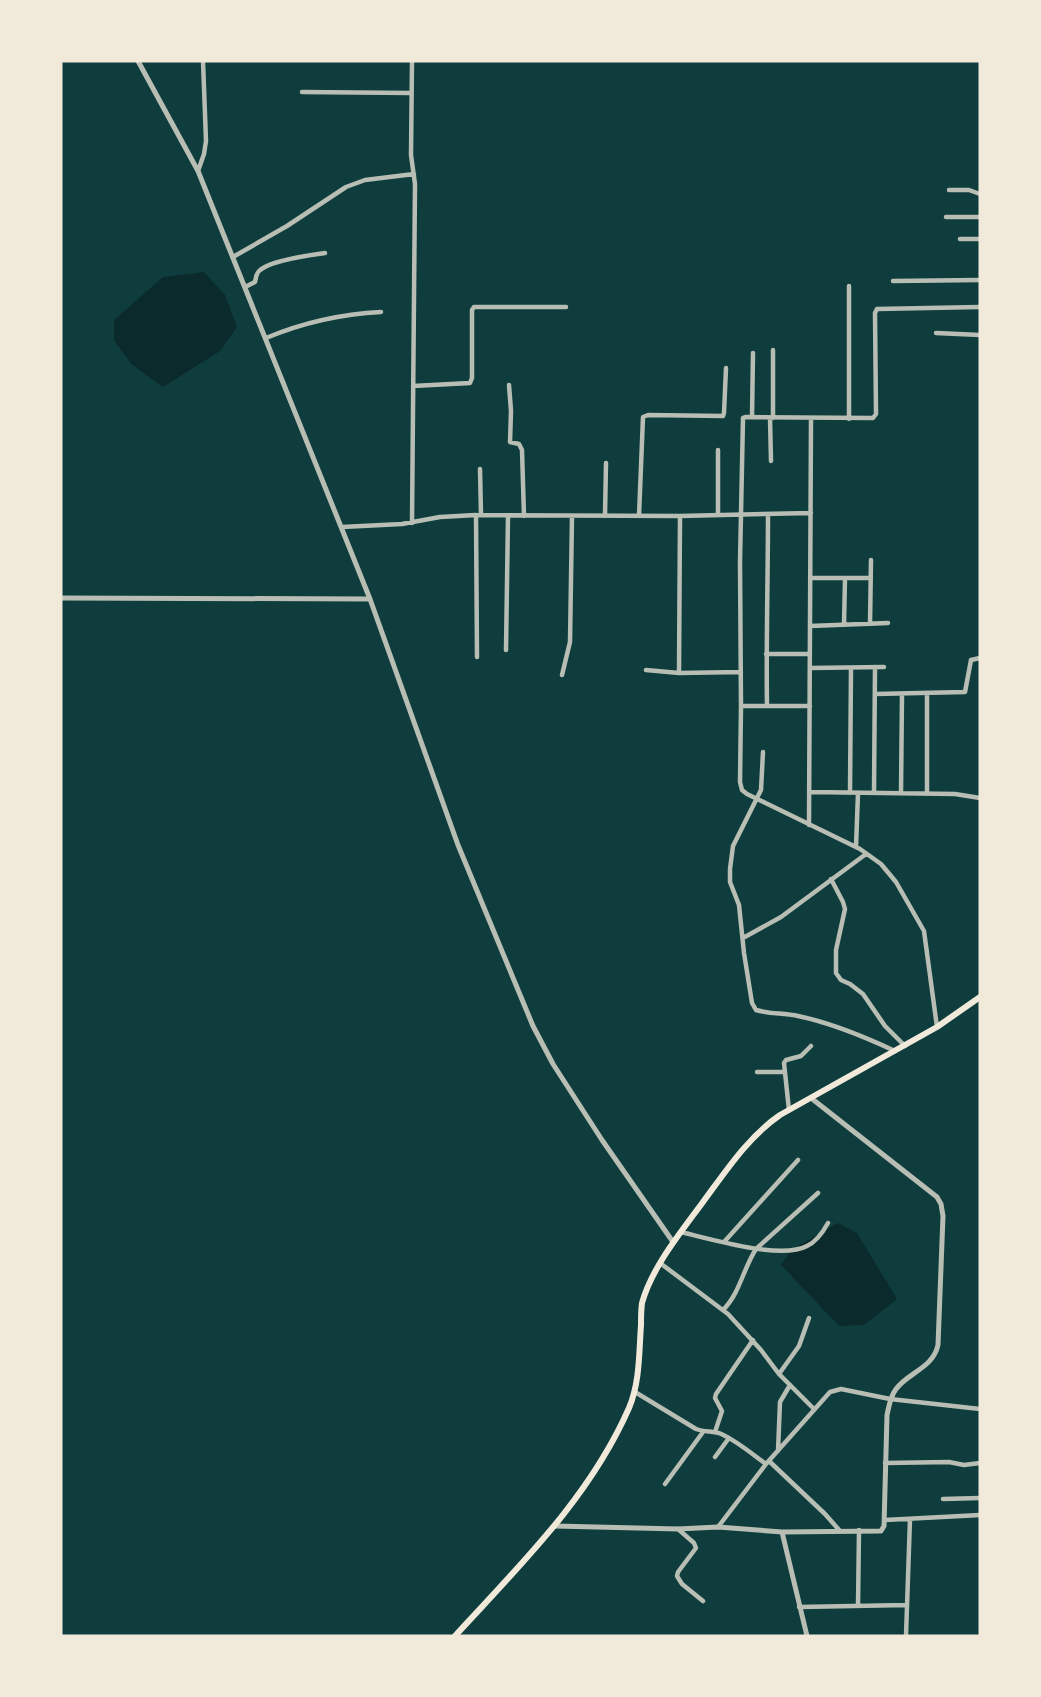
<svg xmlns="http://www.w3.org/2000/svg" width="1041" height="1697" font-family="Poppins,sans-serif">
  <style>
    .water { fill: #0a2a2b }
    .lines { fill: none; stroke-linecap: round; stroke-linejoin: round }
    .minor { stroke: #b8beb3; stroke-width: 4.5 }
    .tertiary { stroke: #b8beb3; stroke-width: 5 }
    .secondary { stroke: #f1e9da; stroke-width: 6 }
  </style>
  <rect width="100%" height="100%" fill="#0f3d3e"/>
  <!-- water -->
  <path class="water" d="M204,272L225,295L237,327L220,351L163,387L131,364L114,340V320L163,277Z
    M838,1223L857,1233L897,1299L864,1325L839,1326L781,1265L791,1250Z"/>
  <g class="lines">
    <!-- minor -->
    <path class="minor" d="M412,61L411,155L415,184L412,523
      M302,92L411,93
      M198,171L204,154L206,141L203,61
      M949,190H969L980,194
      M946,217H980
      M960,239H980
      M233,257L287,226L346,187L365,180L414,174
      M893,281L980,280
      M849,286V419
      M245,287L255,282C256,278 256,274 259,271C270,260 310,255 325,253
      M936,333L980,335
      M266,338C302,323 341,314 381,312
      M773,350V418
      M509,385L511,411L510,442L519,444L522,450L524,516
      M413,386L470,383L472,378V310L474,307H566
      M752,417L753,353
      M770,418L771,461
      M718,450V515
      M480,469L481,515
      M476,515L477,657
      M605,516L606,463
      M639,516L643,417L648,415L723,416L724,413L726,368
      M342,527L402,524L440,517L476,515L680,516L811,513
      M810,578H871
      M870,624L871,560
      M844,625L845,579
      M810,626L888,623
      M506,650L508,516
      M766,654H810
      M810,668L884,667
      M646,670L679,673L741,672
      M679,673L680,516
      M562,675L570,642L572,516
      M875,694L965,692L971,660L980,658
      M741,706L740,782L742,790L747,794L860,849L881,864L896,882L924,931L937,1027
      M767,706C766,642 768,578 768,514
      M810,706H741L740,562L743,418L746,417L873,418L876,414L875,313L877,309L980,307
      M763,752L761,790L733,846L730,869V882L739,905L744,953L752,1003L756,1010C769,1014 784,1013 798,1016C832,1023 863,1036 895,1051
      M809,792L955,794L980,798
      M850,793L851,668
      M874,793L875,667
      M901,793L902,694
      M927,794V693
      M809,825L811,419
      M856,847L858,793
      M831,879L843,902L845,909L836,950V973L841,980L850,984L863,994L885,1026L905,1046
      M743,938L781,917L866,854
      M757,1072H785
      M789,1110L784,1063L786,1060L801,1056L811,1046
      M681,1232C710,1239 781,1260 807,1246C816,1242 823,1232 828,1223
      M724,1242L798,1160
      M660,1263L728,1314L761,1350L779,1374
      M723,1310C740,1293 743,1269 756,1249L818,1193
      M809,1318L799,1346L779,1374L814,1409
      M635,1392L696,1429C704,1432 712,1431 719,1433C736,1440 752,1454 766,1464
      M715,1432L722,1411L715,1398L716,1394L753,1340
      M778,1451L780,1402L790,1385
      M715,1457L729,1438
      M769,1461L825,1514L840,1531
      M885,1463L949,1462L964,1465L980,1463
      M665,1484L703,1432
      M943,1499L980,1498
      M885,1520L980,1515
      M718,1527L766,1464L830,1392L841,1389L890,1399L980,1409
      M678,1529L694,1543L696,1548L678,1572L677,1576L682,1584L703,1601
      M858,1606L859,1530
      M799,1607L907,1605
      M906,1636L910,1519"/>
    <!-- tertiary -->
    <path class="tertiary" d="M138,61L198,171L370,599L458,845L533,1026L553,1064L602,1140L673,1242
      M61,598L370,599
      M555,1526L678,1529L718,1527L782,1532L881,1531L884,1526L887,1415C889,1406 890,1397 896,1389C909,1372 933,1368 938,1345L943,1216L941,1204L937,1197L811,1098
      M782,1532L807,1636"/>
    <!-- secondary -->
    <path class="secondary" d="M455,1636C520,1565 590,1497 629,1408C640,1382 639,1352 641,1325C641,1318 641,1310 642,1303C652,1267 681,1232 703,1202C726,1171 748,1137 780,1115L937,1027L980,997"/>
  </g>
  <!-- border -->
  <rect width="1041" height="1697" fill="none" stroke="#f1e9da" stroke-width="125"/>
</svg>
